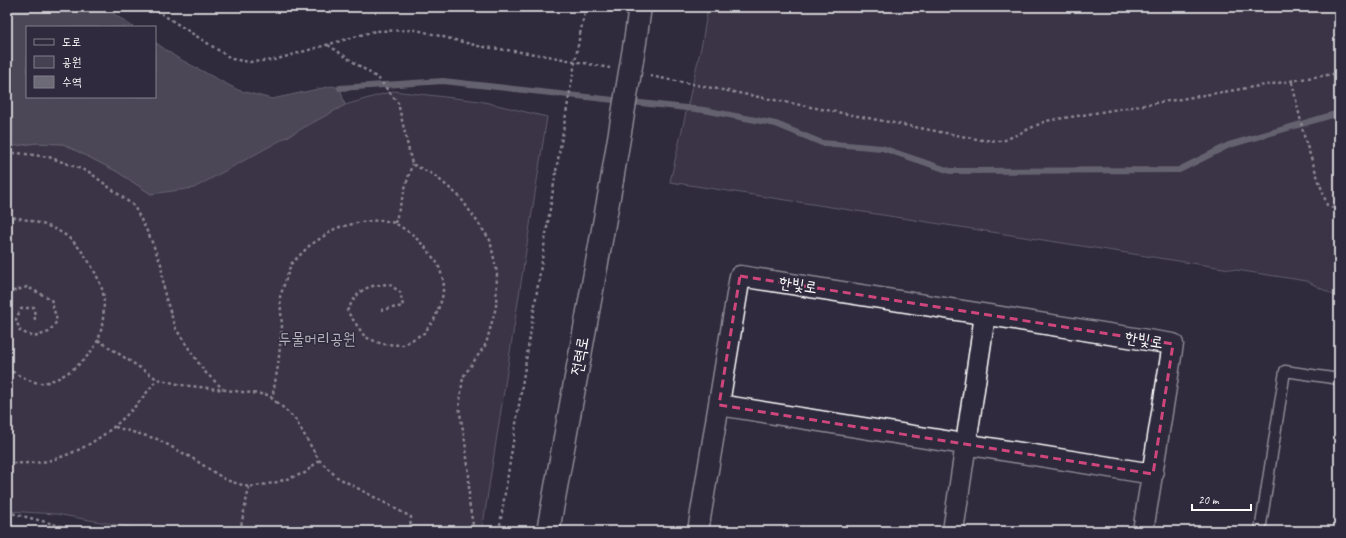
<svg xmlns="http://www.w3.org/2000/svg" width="1346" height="538" font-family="Caveat,'Poor Story',sans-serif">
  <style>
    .green { fill: #464152; stroke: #a2a0a8 }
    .water { fill: #6d6a77; stroke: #a7a6ad }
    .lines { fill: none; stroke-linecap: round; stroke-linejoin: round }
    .stream { stroke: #a7a6ad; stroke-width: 6 }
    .service-casing { stroke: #fff; stroke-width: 13 }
    .minor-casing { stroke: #fff; stroke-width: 23 }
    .tertiary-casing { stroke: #fff; stroke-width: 25 }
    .path { stroke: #fff; stroke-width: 2.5; stroke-dasharray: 3 3; stroke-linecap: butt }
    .service { stroke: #2f2a3d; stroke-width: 10 }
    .minor { stroke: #2f2a3d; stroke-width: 20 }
    .tertiary { stroke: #2f2a3d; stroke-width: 22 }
    .tertiary-bridge-casing { stroke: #fff; stroke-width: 25; stroke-linecap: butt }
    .path-bridge { stroke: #fff; stroke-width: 2.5; stroke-dasharray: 3 3; stroke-linecap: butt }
    .tertiary-bridge { stroke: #2f2a3d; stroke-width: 22 }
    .marked { fill: none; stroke: #ce467c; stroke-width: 3; stroke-dasharray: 8 5; stroke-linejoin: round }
    .labels { text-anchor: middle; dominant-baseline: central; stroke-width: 3; stroke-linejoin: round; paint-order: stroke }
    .street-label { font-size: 16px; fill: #fff; stroke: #2f2a3d }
    .park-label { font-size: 16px; fill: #b5b3ba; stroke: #2f2a3d }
  </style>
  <rect width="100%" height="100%" fill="#2f2a3d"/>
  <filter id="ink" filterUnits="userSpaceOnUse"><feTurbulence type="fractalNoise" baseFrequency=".025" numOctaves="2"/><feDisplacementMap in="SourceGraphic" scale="8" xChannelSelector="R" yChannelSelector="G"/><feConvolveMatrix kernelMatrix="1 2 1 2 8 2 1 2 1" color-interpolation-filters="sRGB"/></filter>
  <g filter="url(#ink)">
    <!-- green -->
    <path class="green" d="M708,7H1339V298L1307,281L670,182L702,43Z
      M393,91L480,101L547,117L482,531H151L56,514L7,511V147L36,143L63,144L116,171L151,194L290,134L345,105Z"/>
    <!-- water -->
    <path class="water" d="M7,7H104L133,27H27V97H155V42L176,57L238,90L272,99L332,86L340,88L345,105L194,188L151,194L116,171L63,144L36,143L7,147Z"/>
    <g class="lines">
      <!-- stream -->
      <path class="stream" d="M340,88L443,81L704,110L776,124L822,143L882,148L950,171L1179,170L1229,145L1339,113"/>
      <defs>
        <path id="service" d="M1260,531L1285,371L1339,379"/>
        <path id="minor" d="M719,405L1153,474
          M698,531L740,276L1173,344L1143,531
          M953,531L985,315"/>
        <path id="tertiary" d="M635,42L640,7
          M548,531L612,180"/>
      </defs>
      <!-- service casing -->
      <use href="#service" class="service-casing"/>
      <!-- minor casing -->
      <use href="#minor" class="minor-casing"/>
      <!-- tertiary casing -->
      <use href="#tertiary" class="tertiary-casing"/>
      <!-- path -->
      <path class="path" d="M151,7L232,59L250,62L274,60L375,31L417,30L478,46L542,55L610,68
        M580,34L586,7
        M328,45L379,79L398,103L412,164L434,175L460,197L490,240L497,273L496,307L486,344L463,377L459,408L465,441L469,475V502L474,531
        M650,76L982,140L1003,141L1046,121L1339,73
        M1292,82L1305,140L1327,205L1339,211
        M7,153H17L49,157L89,172L134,206L149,235L161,264L165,296L176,329L204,371L223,389
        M7,216C29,220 52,224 69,238C83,249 97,273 102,289C106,300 103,329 98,340C90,359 62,381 42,383C34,384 12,373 7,367
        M395,223L412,164
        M7,293L27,287L51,299L57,321L49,332L34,337L20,331L16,319L21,309L34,307L35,320
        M98,340L157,379L182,385L269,395L273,399
        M277,402L295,419L319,460L337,477L411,517L410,531
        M277,403L272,399L278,366L282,326L280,297L291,264L309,246L336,228L361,222L382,220L395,223L412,234L425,247L438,264L444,282L442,299L434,320L424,333L403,345L382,344L365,337L347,311C359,289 364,286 389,284L400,292L403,306L381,310
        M115,427L157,439L192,458L226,480L249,487L274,483L305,473L319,460
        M7,463C20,463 34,464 47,461C94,450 129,418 157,379
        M7,512L80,531
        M410,526L418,531
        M240,531L249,487
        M462,531L473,523
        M499,531L556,171"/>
      <!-- service -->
      <use href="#service" class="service"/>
      <!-- minor -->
      <use href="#minor" class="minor"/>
      <!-- tertiary -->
      <use href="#tertiary" class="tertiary"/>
      <defs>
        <path id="tertiary-bridge" d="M612,180L635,42"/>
      </defs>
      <!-- tertiary-bridge casing -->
      <use href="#tertiary-bridge" class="tertiary-bridge-casing"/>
      <!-- path-bridge -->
      <path class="path-bridge" d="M556,171L580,34"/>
      <!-- tertiary-bridge -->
      <use href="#tertiary-bridge" class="tertiary-bridge"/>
    </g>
  </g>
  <!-- marked area -->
  <path d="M0 0H1346V538H0ZM740,276L1173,344L1153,474L719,405Z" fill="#2f2a3d" fill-opacity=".55" fill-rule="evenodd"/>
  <path class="marked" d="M740,276L1173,344L1153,474L719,405Z"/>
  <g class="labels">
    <!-- street labels -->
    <g class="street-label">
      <text transform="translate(798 285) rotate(9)">한빛로</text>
      <text transform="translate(1144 340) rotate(9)">한빛로</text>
      <text transform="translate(580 356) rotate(-80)">전력로</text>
    </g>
    <!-- park labels -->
    <g class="park-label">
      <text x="317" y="339">두물머리공원</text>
    </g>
  </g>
  <!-- margin -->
  <rect width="1346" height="538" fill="none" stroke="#2f2a3d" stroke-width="24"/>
  <rect x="12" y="12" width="1322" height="514" fill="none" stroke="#fff" stroke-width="1.5" filter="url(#ink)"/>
  <!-- legend -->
  <rect x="26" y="26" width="130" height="72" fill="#2f2a3d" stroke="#827f8b"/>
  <rect x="34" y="39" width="20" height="6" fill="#2f2a3d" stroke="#827f8b"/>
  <text x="62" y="46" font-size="12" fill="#ffffff">도로</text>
  <rect x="34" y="56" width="20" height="12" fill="#464152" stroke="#827f8b"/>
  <text x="62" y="66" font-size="12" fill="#ffffff">공원</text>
  <rect x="34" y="76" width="20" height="12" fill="#6d6a77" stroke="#827f8b"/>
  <text x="62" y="86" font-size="12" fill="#ffffff">수역</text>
  <!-- scale -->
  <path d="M1192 504v6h59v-6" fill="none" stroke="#ffffff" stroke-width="2"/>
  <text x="1198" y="504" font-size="12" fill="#ffffff" stroke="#2f2a3d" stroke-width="3" paint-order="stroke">20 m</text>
</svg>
